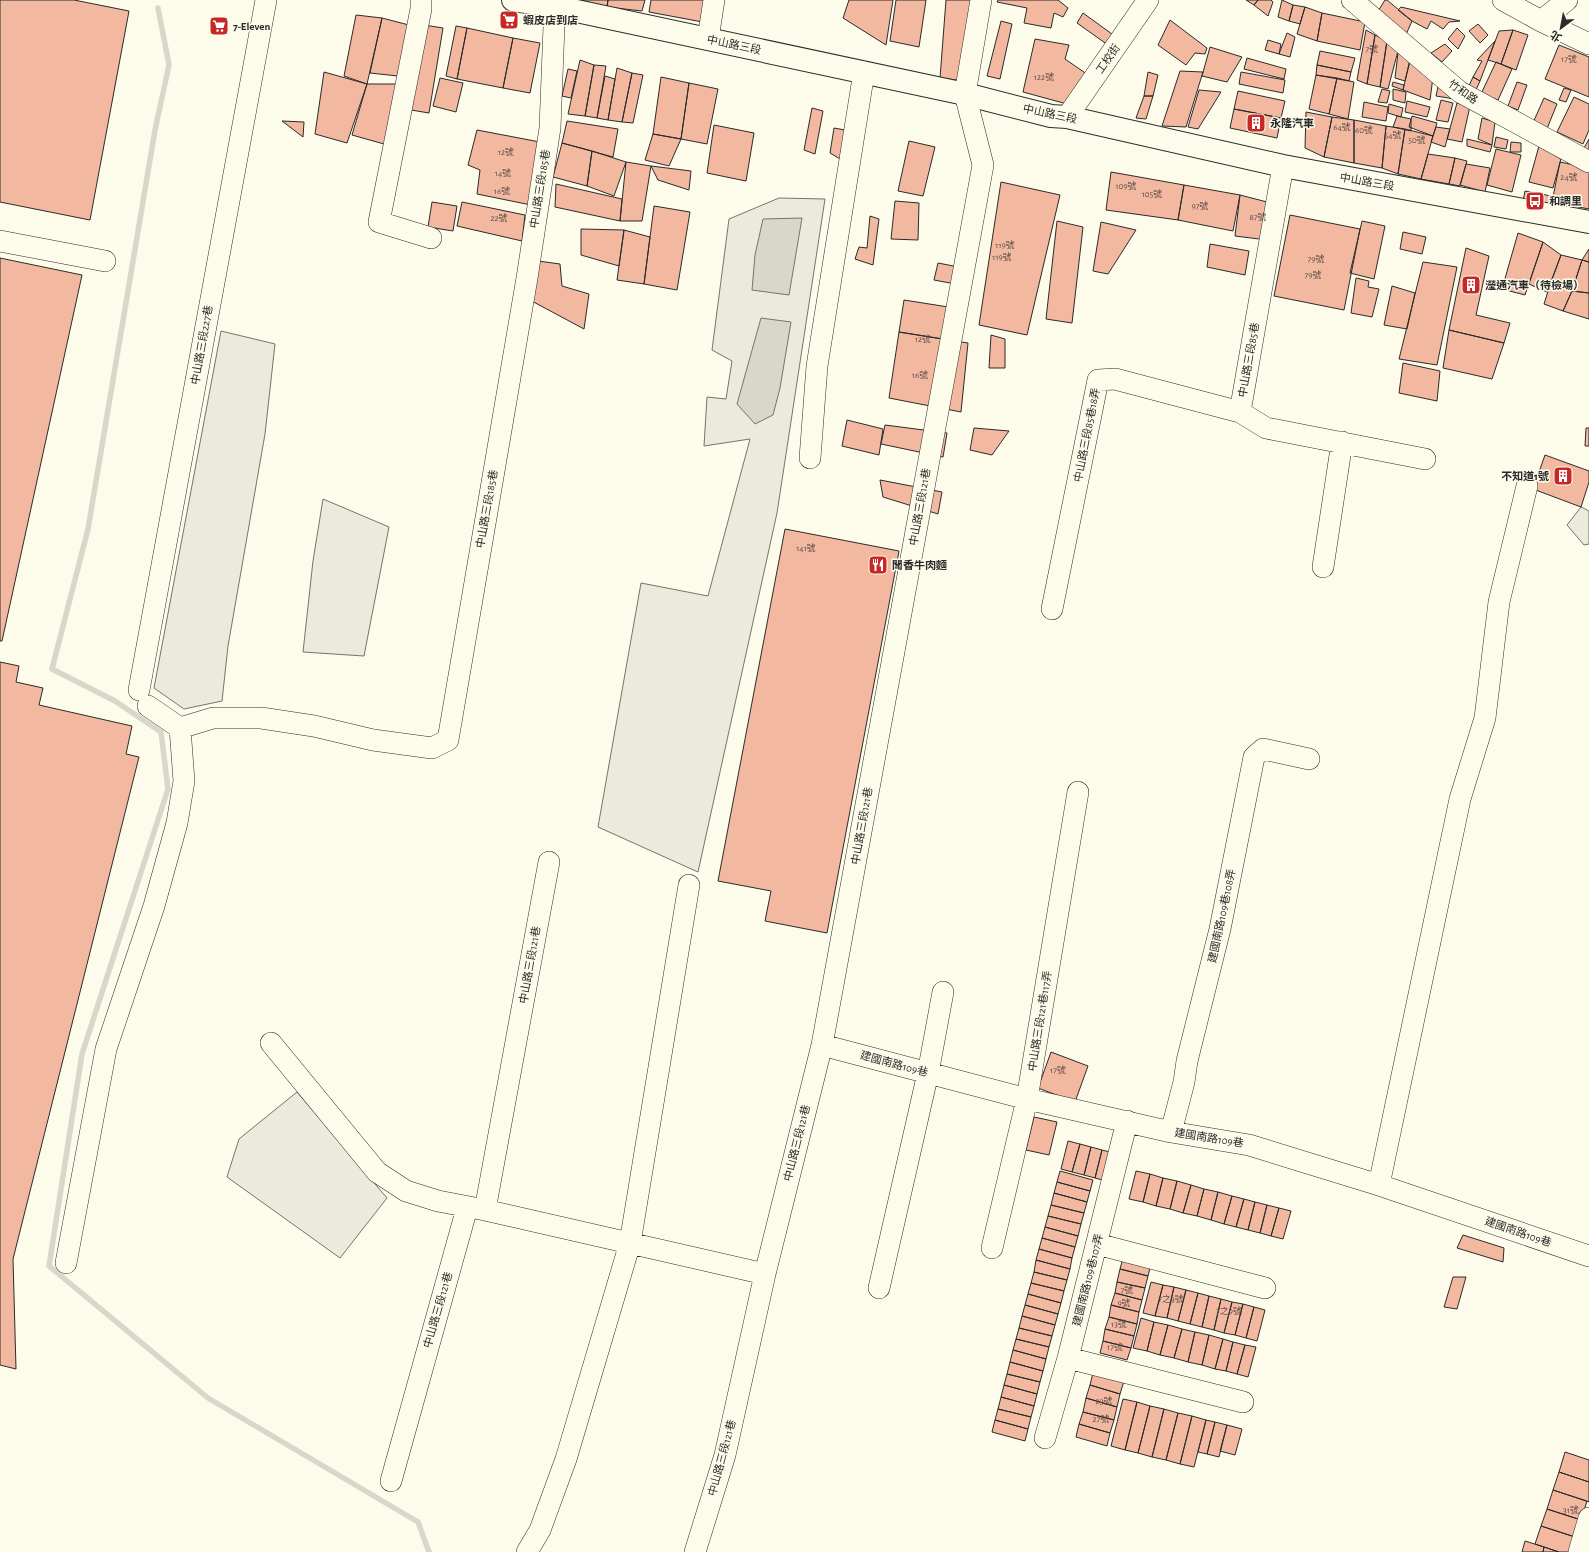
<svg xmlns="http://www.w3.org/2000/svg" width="1589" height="1552" font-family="'Alegreya Sans','Noto Sans TC',sans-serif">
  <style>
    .green { fill: #ecebdb; stroke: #74746e }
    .water { fill: #d8d7c9; stroke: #74746e }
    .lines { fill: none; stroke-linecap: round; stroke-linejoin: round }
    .stream { stroke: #d8d7c9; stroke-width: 5.5 }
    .building { fill: #f2b8a0; stroke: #2b2b2b }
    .minor-casing { stroke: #2b2b2b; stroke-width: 22 }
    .major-casing { stroke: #2b2b2b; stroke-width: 24 }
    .minor { stroke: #fdfbea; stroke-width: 21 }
    .major { stroke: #fdfbea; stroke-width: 22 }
    .labels { text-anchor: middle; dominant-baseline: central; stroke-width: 3; stroke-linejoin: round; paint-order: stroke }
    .number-label { font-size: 9px; fill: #5d4e48 }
    .poi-label { font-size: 11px; font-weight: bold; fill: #2b2b2b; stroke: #fdfbea; text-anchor: start }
    .street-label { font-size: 11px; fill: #2b2b2b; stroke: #fdfbea }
  </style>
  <rect width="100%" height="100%" fill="#fdfbea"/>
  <!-- green -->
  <path class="green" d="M779,198L825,199L777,513L698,872L598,827L641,583L708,596L750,439L704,446L707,397L726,399L732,361L712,350L729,219Z
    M221,331L275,344L265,434L228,646L222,701L184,709L154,688Z
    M323,499L389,527L364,656L303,652L313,561Z
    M1581,507L1589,511V544L1584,545L1567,525Z
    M297,1092L387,1198L340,1258L227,1177L239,1139Z"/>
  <!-- water -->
  <path class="water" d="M802,218L789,295L752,290L755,255L763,219Z
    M761,318L791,322L780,388L773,415L755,424L737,404Z"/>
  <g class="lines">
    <!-- stream -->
    <path class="stream" d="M158,8L169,65L155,130L88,529L52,669L115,701L161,732L168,789L82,1054L49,1266L208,1398L418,1522L429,1552"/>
  </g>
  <!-- building -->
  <path class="building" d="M0,0H74L129,11L90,220L0,202Z
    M580,0H608L607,7Z
    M608,0H645L642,11L607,7Z
    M651,0H710L708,23L649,12Z
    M849,0H893L886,45L843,18Z
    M896,0H926L919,47L890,41Z
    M946,0H975L973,82L940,78Z
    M998,0H1058L1068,8L1063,17L1054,13L1051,28L1024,23L1027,8L997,2Z
    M1246,0H1258L1254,5Z
    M1258,0H1271L1273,2L1268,16L1254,5Z
    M1282,0L1293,5L1289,21L1278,17Z
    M1385,0H1387L1412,21L1404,39L1375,16Z
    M1293,5L1305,7L1300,24L1289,21Z
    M1305,7L1322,13L1317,41L1297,34Z
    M1401,7L1460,21L1449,22L1443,29L1431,21L1427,29L1412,21L1398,10Z
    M1083,13L1123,42L1115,50L1077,23Z
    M1322,13L1365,22L1360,50L1317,41Z
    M356,15L382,18L367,84L344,76Z
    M382,18L409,25L398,76L370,73Z
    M1170,20L1207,48L1205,54L1195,53L1186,65L1158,45Z
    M1001,21L1012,24L1000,79L987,76Z
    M1478,24L1488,35L1480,43L1469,31Z
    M424,25L443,28L429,113L411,110Z
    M456,26L467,28L457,79L446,76Z
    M467,28L513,38L503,88L457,79Z
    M1457,28L1465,36L1458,49L1448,39Z
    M1366,30L1375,35L1367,84L1357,80Z
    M1513,30L1528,35L1516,70L1501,64Z
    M1513,30L1501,64L1488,60L1499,31Z
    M1287,33L1295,37L1290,57L1279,54Z
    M1375,35L1387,41L1380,87L1367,84Z
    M513,38L540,43L530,93L503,88Z
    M1035,39L1069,45L1065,59L1094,79L1067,104L1023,92Z
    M1268,40L1281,44L1279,54L1265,50Z
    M1387,41L1399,47L1388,89L1380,87Z
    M1495,41L1488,60L1480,81L1473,77L1482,61L1477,60Z
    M1445,44L1452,51L1442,62L1431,53Z
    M1559,45L1589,57V97L1545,79Z
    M1210,47L1242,57L1227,82L1202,76Z
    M1320,51L1355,58L1351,72L1317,65Z
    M1398,53L1410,61L1405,81L1395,78Z
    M1411,55L1433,77L1430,100L1403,90Z
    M1247,58L1286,69L1284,79L1244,69Z
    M580,60L594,65L585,116L568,114Z
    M1496,62L1512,69L1498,100L1481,94Z
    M594,65L606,66L597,118L585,116Z
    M1317,65L1351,72L1349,81L1316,75Z
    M617,68L632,73L622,122L608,120Z
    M568,69L577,71L571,98L562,96Z
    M1180,71L1203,72L1186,127L1162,126Z
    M324,72L367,84L347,143L315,134Z
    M1148,72L1158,75L1153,96H1144Z
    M1241,72L1285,80L1283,93L1239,84Z
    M632,73L643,75L633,123L622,122Z
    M1316,75L1337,78L1329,114L1309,109Z
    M605,76L615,79L608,120L597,118Z
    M661,77L689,83L681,139L653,134Z
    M1473,77L1480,81L1475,92L1468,88Z
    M440,78L463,83L456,112L433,106Z
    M1337,78L1354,82L1348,119L1329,114Z
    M1393,82L1404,85L1403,90L1392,86Z
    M1439,82L1461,100L1436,96Z
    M1517,82L1527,85L1518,110L1508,106Z
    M689,83L718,89L707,144L681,139Z
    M367,84H398L391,146L352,135Z
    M1564,88L1571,90L1566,102L1559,100Z
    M1382,89L1390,91L1387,103L1378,102Z
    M1393,89L1406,92L1405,103L1393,100Z
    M1199,90L1221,92L1198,129L1188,127Z
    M1238,91L1285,101L1281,118L1234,109Z
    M1144,96H1153L1146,119L1136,118Z
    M1574,97L1589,104V130L1583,144L1557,132Z
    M1544,98L1557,104L1546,131L1532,125Z
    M1441,100L1453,103L1448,122L1436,120Z
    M1407,101L1430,107L1427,117L1405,112Z
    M1364,102L1388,107L1386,121L1362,117Z
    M1457,103L1470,106L1462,142L1447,139Z
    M1389,104L1403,108L1401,117L1388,113Z
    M812,108L823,111L815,154L804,150Z
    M1234,109L1281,118L1277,138L1230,128Z
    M1306,112L1332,117L1324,157L1305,148Z
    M1397,116L1411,119V131L1393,127Z
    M1412,116L1437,123L1433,136L1409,127Z
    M1332,117L1354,120V163L1324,157Z
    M1482,118L1495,122L1492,145L1478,139Z
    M1354,120L1386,126L1382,168L1354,163Z
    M282,121L304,122L303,137Z
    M567,121L618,129L613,157L562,143Z
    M714,125L754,133L746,181L707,173Z
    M1386,126L1405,129L1398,174L1382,168Z
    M1436,127L1450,129L1445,147L1431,142Z
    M834,128L845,130L840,159L830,153Z
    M1405,129L1433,136L1421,179L1398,174Z
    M477,130L540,142L531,205L477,194L480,170L468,165Z
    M653,134L681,139L669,166L645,160Z
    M1496,137L1508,140L1506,149L1494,147Z
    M1467,139L1492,145L1490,152L1467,146Z
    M1589,139V159L1580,155Z
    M909,141L935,147L923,196L898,191Z
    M1511,142L1521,143V152H1510Z
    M562,143L592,151L587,186L553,177Z
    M1539,146L1561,159L1553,188L1529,182Z
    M1496,149L1521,155L1512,192L1487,185Z
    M592,151L626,162L614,196L587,186Z
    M1428,154L1455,158L1449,184L1421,179Z
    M1455,158L1467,161L1460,186L1449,184Z
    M626,162L651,166L642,221H620Z
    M1560,162L1589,168V209L1552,202Z
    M1466,164L1490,168L1485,192L1460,185Z
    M651,166L691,171L689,190L658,180Z
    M1111,172L1184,185L1178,220L1106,210Z
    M1001,182L1060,195L1027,335L979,325Z
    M556,184L622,199L620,221L555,207Z
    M1184,185L1240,195L1233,231L1178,220Z
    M1525,191L1551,196L1549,207L1523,201Z
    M1240,195L1271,203L1267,240L1235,236Z
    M895,201L919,203L918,240L891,239Z
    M432,202L457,206L453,231L428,227Z
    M462,202L525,215L522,241L457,226Z
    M654,206L690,212L677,290L644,284Z
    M1290,215L1360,229L1344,310L1274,296Z
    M870,216L879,219L873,265L855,259L859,247L867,248Z
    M1057,221L1083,227L1072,323L1046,319Z
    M1362,221L1385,226L1374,279L1350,273Z
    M1101,222L1136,230L1108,274L1093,271Z
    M581,229L624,230L619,266L581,255Z
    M624,230L650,237L644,284L617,280Z
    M1403,232L1426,237L1422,254L1400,249Z
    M1518,233L1543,242L1525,295L1502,289Z
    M1543,242L1561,255L1547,292L1529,284Z
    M1210,244L1249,251L1245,275L1207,267Z
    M1466,248L1489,256L1476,315L1510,323L1504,343L1449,330Z
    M1589,249V262L1582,260Z
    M1561,255L1582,260L1572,291L1550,285Z
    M0,258L82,275L2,641H0Z
    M531,260L560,264L562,286L589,294L584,329L528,299Z
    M1582,260L1589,262V293L1572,291Z
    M1423,262L1457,267L1437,365L1399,359Z
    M938,263L969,269L966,286L934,280Z
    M1356,278L1369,281L1368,287L1379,289L1372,317L1351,313Z
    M1550,285L1572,291L1563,311L1544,304Z
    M1392,286L1415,293L1407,329L1384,325Z
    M1572,291L1589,293V319L1563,311Z
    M904,300L961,309L955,341L899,332Z
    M1449,330L1504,343L1492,379L1443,368Z
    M899,332L968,343L961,412L889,398Z
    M991,335L1005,339V368H989Z
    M1403,363L1440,371L1437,401L1399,393Z
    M847,420L883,429L879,455L842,446Z
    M885,425L947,433L943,457L881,444Z
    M974,428L1009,431L992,455L970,450Z
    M1586,428H1589V446H1585Z
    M1545,455L1589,471V482L1581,507L1533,489Z
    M880,480L942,492L938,514L883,497Z
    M785,529L899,551L827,933L765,921L771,891L718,881Z
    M0,662L19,666L16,682L43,688L39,705L132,726L126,754L139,757L13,1259L16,1369L0,1365Z
    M1051,1052L1088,1066L1075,1102L1038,1088Z
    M1034,1117L1057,1122L1049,1155L1026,1150Z
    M1068,1141L1080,1144L1072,1172L1061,1169Z
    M1080,1144L1091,1147L1084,1175L1072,1172Z
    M1091,1147L1102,1150L1095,1178L1084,1175Z
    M1102,1150L1114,1153L1106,1181L1095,1178Z
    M1060,1171L1093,1180L1090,1191L1057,1182Z
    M1136,1171L1150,1174L1143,1202L1129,1199Z
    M1150,1174L1163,1178L1156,1206L1143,1202Z
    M1163,1178L1177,1181L1170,1209L1156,1206Z
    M1177,1181L1191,1185L1183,1213L1170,1209Z
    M1057,1182L1090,1191L1087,1202L1054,1193Z
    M1191,1185L1204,1189L1197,1216L1183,1213Z
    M1204,1189L1218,1192L1211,1220L1197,1216Z
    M1218,1192L1232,1196L1224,1224L1211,1220Z
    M1054,1193L1087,1202L1084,1213L1051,1205Z
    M1232,1196L1244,1199L1236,1227L1224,1224Z
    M1244,1199L1255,1202L1248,1230L1236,1227Z
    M1255,1202L1267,1205L1260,1233L1248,1230Z
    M1051,1205L1084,1213L1081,1224L1048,1216Z
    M1267,1205L1279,1208L1271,1236L1260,1233Z
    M1279,1208L1291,1211L1283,1239L1271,1236Z
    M1048,1216L1081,1224L1078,1236L1045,1227Z
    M1045,1227L1078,1236L1075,1247L1042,1238Z
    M1463,1235L1504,1248L1503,1262L1457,1248Z
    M1042,1238L1075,1247L1072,1258L1039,1249Z
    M1039,1249L1072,1258L1070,1269L1036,1260Z
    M1123,1258L1151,1264L1148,1276L1120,1269Z
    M1036,1260L1070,1269L1067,1280L1034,1272Z
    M1120,1269L1148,1276L1145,1288L1117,1282Z
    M1034,1272L1067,1280L1064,1291L1031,1283Z
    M1453,1277H1466L1457,1309L1444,1307Z
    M1117,1282L1145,1288L1142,1300L1115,1293Z
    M1151,1282L1163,1285L1155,1316L1143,1313Z
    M1031,1283L1064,1291L1061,1303L1028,1294Z
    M1163,1285L1174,1287L1167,1318L1155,1316Z
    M1174,1287L1186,1290L1178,1321L1167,1318Z
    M1186,1290L1198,1293L1190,1324L1178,1321Z
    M1115,1293L1142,1300L1139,1312L1111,1305Z
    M1198,1293L1209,1296L1202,1327L1190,1324Z
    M1028,1294L1061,1303L1058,1314L1025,1305Z
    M1209,1296L1221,1299L1214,1330L1202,1327Z
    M1221,1299L1232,1302L1224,1333L1214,1330Z
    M1232,1302L1243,1304L1235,1335L1224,1333Z
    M1243,1304L1254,1307L1246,1338L1235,1335Z
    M1025,1305L1058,1314L1055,1325L1022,1316Z
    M1111,1305L1139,1312L1137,1324L1109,1317Z
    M1254,1307L1265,1310L1257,1341L1246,1338Z
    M1022,1316L1055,1325L1052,1336L1019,1328Z
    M1109,1317L1137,1324L1134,1336L1105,1329Z
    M1141,1318L1154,1322L1147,1351L1133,1348Z
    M1154,1322L1168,1325L1160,1355L1147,1351Z
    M1168,1325L1182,1329L1174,1358L1160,1355Z
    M1019,1328L1052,1336L1049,1347L1016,1339Z
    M1105,1329L1134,1336L1131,1348L1103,1341Z
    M1182,1329L1195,1332L1188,1362L1174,1358Z
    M1195,1332L1209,1335L1202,1365L1188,1362Z
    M1209,1335L1223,1339L1215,1369L1202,1365Z
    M1016,1339L1049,1347L1046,1359L1013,1350Z
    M1223,1339L1233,1342L1226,1371L1215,1369Z
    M1103,1341L1131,1348L1127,1360L1100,1353Z
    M1233,1342L1245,1345L1237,1374L1226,1371Z
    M1245,1345L1256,1347L1248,1377L1237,1374Z
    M1013,1350L1046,1359L1043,1371L1010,1362Z
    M1010,1362L1043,1371L1040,1382L1007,1374Z
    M1093,1373L1124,1381L1120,1394L1090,1385Z
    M1007,1374L1040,1382L1037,1394L1004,1385Z
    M1004,1385L1037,1394L1034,1406L1001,1397Z
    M1090,1385L1120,1394L1117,1407L1086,1398Z
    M1001,1397L1034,1406L1031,1417L998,1409Z
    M1086,1398L1117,1407L1114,1420L1083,1412Z
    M1123,1399L1137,1402L1125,1450L1111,1446Z
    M1137,1402L1150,1406L1138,1453L1125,1450Z
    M1150,1406L1164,1409L1152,1457L1138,1453Z
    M998,1409L1031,1417L1028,1429L995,1420Z
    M1164,1409L1178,1413L1166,1460L1152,1457Z
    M1083,1412L1114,1420L1110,1433L1079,1424Z
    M1178,1413L1192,1416L1180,1464L1166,1460Z
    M1192,1416L1206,1420L1194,1467L1180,1464Z
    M995,1420L1028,1429L1025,1441L992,1432Z
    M1206,1420L1215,1422L1207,1454L1198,1452Z
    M1215,1422L1227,1425L1219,1457L1207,1454Z
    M1079,1424L1110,1433L1107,1446L1076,1437Z
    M1227,1425L1242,1429L1235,1455L1220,1451Z
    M1565,1452L1589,1460V1482L1559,1472Z
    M1559,1472L1589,1482V1502L1553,1490Z
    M1553,1490L1587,1501L1581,1520L1547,1509Z
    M1547,1509L1581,1520L1575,1537L1541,1526Z
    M1541,1526L1575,1537L1571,1552H1559L1535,1544Z
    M1525,1541L1544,1547L1543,1552H1522Z
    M1544,1547L1559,1552H1543Z"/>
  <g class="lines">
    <defs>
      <path id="minor" d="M421,0V9L379,222L431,238
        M1352,0L1460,92L1589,162
        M1503,0L1541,21L1567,0
        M1541,21L1589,44
        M708,39L714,0
        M1067,117L1148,0
        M0,241L105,261
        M1240,412L1283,166
        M810,458L817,366L864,72
        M1323,567L1342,442
        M1052,609L1098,380L1115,379L1240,412L1266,428L1425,459
        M139,690L266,0
        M180,728L213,718H261L314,726L373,740L432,748L448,740L527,278L550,128L555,0
        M271,1043L377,1172L406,1191L438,1201L485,1210L765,1274
        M822,1045L1027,1099L1171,1132L1249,1145L1379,1185L1589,1256
        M1171,1132L1184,1082L1187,1061L1220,929L1254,757L1263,749L1309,759
        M1379,1185L1460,799L1485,718L1499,602L1527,486
        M485,1210L549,862
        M1097,1244L1265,1288
        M992,1248L1027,1099L1078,792
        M66,1263L106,1049L154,906L177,823L184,781L180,728L148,706
        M879,1288L928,1073L943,992
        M1068,1358L1243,1402
        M1045,1438L1068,1358L1127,1121
        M391,1481L467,1208
        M527,1552L540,1530L566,1459L630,1243L689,885
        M695,1552L725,1455L765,1274L822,1045L983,165L965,94L981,0
        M1579,1552L1589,1518"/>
      <path id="major" d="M513,0L553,6L965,94L1051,116L1067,117L1283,166L1589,222"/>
    </defs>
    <!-- minor casing -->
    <use href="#minor" class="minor-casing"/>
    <!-- major casing -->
    <use href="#major" class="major-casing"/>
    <!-- minor -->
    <use href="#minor" class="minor"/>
    <!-- major -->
    <use href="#major" class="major"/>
  </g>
  <!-- icons -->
  <defs>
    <symbol id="supermarket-square" viewBox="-11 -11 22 22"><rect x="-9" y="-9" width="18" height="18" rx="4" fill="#c62828" stroke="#fdfbea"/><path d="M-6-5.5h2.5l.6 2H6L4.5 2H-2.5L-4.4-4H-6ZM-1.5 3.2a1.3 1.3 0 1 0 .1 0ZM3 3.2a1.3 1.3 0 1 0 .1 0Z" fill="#fff"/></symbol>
    <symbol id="building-square" viewBox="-11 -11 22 22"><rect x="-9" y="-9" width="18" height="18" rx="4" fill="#c62828" stroke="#fdfbea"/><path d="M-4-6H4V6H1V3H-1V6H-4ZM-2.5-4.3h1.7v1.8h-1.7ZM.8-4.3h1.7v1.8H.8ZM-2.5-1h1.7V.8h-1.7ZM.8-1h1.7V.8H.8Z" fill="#fff"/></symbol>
    <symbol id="bus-square" viewBox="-11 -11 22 22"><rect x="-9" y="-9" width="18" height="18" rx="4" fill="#c62828" stroke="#fdfbea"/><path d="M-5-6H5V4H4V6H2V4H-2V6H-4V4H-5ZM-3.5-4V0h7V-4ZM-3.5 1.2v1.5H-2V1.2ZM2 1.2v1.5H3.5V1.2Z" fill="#fff"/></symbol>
    <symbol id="restaurant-square" viewBox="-11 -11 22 22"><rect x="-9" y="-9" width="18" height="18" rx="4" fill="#c62828" stroke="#fdfbea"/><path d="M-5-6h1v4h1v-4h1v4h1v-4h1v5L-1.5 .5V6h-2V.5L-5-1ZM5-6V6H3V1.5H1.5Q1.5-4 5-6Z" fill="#fff"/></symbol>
  </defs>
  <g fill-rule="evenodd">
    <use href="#supermarket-square" x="498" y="9" width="22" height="22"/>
    <use href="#supermarket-square" x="208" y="15" width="22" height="22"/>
    <use href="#building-square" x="1245" y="112" width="22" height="22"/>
    <use href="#bus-square" x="1524" y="190" width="22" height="22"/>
    <use href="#building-square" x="1460" y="274" width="22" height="22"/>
    <use href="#building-square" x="1552" y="465" width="22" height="22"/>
    <use href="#restaurant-square" x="867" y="554" width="22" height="22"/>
  </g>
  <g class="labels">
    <!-- number labels -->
    <g class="number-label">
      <text x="1372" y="49">7號</text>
      <text x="1569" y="59">17號</text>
      <text x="1044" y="77">122號</text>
      <text x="1342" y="127">64號</text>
      <text x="1364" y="130">60號</text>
      <text x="1393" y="135">54號</text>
      <text x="1417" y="140">50號</text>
      <text x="506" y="152">12號</text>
      <text x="503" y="173">14號</text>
      <text x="1569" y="177">24號</text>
      <text x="1126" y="186">109號</text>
      <text x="502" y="191">16號</text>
      <text x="1152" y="194">105號</text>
      <text x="1200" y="206">97號</text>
      <text x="1258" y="217">87號</text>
      <text x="499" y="218">22號</text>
      <text x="1005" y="245">119號</text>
      <text x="1002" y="257">119號</text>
      <text x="1316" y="259">79號</text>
      <text x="1313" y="275">79號</text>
      <text x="923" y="339">12號</text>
      <text x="920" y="375">16號</text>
      <text x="806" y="548">141號</text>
      <text x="1058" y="1070">17號</text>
      <text x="1127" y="1290">7號</text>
      <text x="1171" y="1299">7之3號</text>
      <text x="1124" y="1303">9號</text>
      <text x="1229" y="1311">7之9號</text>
      <text x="1119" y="1324">13號</text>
      <text x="1115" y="1347">17號</text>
      <text x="1104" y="1401">23號</text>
      <text x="1101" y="1419">27號</text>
      <text x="1571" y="1510">31號</text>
    </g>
    <!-- poi labels -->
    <g class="poi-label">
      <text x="523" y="20">蝦皮店到店</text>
      <text x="233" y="26">7-Eleven</text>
      <text x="1270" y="123">永隆汽車</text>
      <text x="1549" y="201">和調里</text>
      <text x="1485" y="285">瀅通汽車（待檢場）</text>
      <text x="1549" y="476" text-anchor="end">不知道1號</text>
      <text x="892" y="565">聞香牛肉麵</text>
    </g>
    <!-- street labels -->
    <g class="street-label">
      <text transform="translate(734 45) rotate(12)">中山路三段</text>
      <text transform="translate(1108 59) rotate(-55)">工校街</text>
      <text transform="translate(1463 92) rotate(35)">竹和路</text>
      <text transform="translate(1050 114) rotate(12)">中山路三段</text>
      <text transform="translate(1367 182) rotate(10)">中山路三段</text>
      <text transform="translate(540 189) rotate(-81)">中山路三段185巷</text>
      <text transform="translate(202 345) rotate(-80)">中山路三段227巷</text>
      <text transform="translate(1249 360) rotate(-80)">中山路三段85巷</text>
      <text transform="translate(1087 435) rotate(-79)">中山路三段85巷18弄</text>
      <text transform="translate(920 507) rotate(-80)">中山路三段121巷</text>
      <text transform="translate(487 509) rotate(-80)">中山路三段185巷</text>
      <text transform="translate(862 826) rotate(-80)">中山路三段121巷</text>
      <text transform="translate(1222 916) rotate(-78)">建國南路109巷108弄</text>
      <text transform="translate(530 965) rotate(-80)">中山路三段121巷</text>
      <text transform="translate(1040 1021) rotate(-81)">中山路三段121巷117弄</text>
      <text transform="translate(894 1064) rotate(15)">建國南路109巷</text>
      <text transform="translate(1209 1138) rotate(9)">建國南路109巷</text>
      <text transform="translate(797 1143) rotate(-76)">中山路三段121巷</text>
      <text transform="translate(1518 1232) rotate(19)">建國南路109巷</text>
      <text transform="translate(1088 1280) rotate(-76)">建國南路109巷107弄</text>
      <text transform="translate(438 1310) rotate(-74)">中山路三段121巷</text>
      <text transform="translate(722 1458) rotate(-75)">中山路三段121巷</text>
    </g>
  </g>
  <!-- north arrow -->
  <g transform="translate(1561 28) rotate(212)" stroke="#fdfbea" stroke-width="3" paint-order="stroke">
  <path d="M0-3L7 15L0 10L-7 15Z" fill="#2b2b2b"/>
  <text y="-6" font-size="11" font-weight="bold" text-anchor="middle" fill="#2b2b2b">北</text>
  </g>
</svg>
